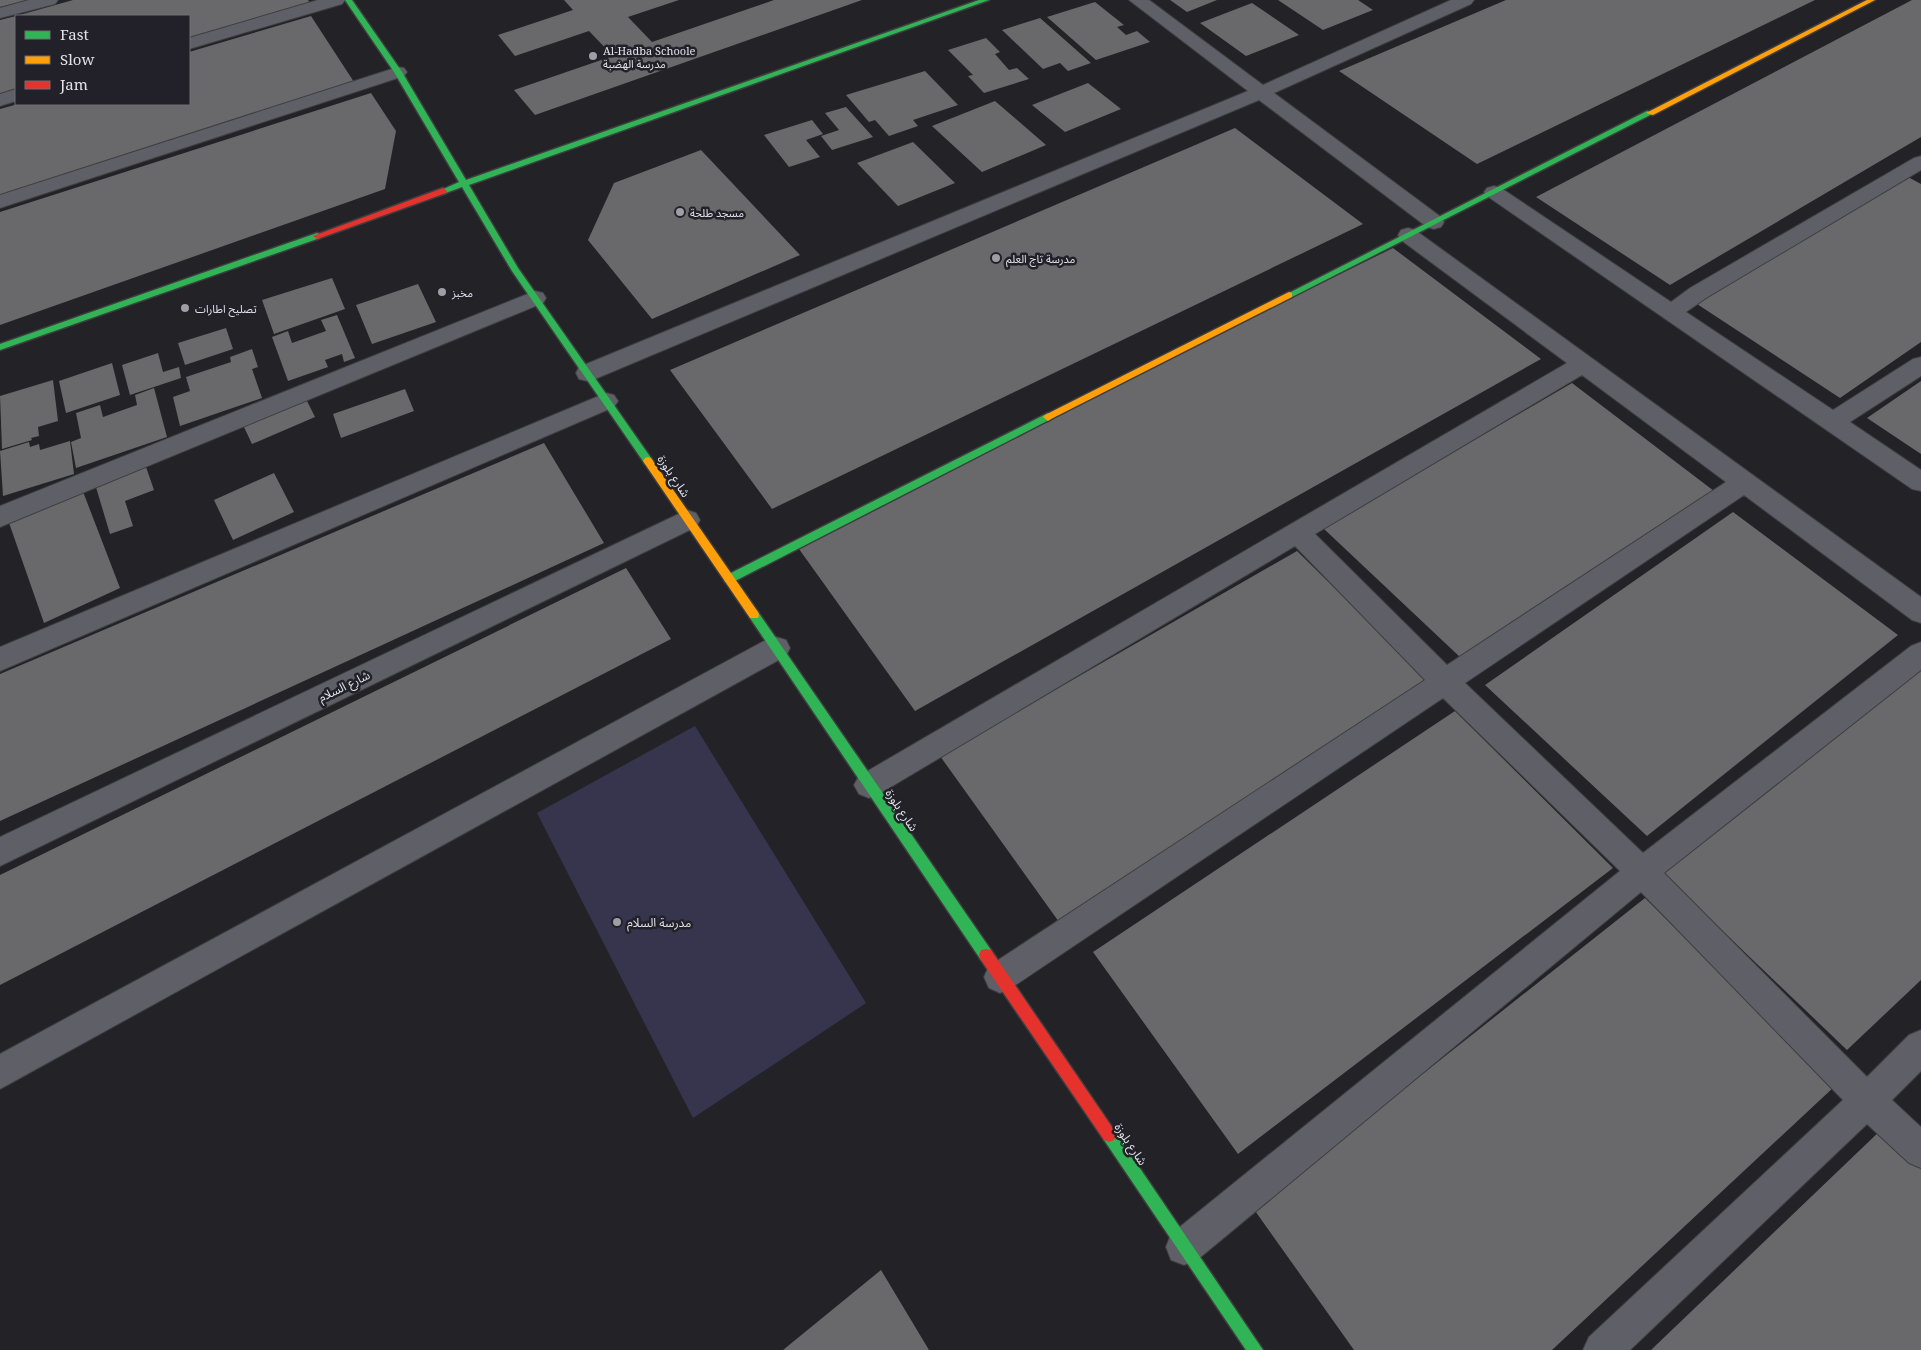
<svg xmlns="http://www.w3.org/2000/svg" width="1921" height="1350" font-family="'Noto Serif','Noto Sans Arabic',serif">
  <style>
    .green { fill: #37344e }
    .building { fill: #69696c }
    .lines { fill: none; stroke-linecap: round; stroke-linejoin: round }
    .street-casing { stroke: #3e3e41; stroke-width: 2 }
    .fast-casing { stroke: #3e3e41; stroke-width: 3 }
    .slow-casing { stroke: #3e3e41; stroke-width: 3 }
    .jam-casing { stroke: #3e3e41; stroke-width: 3 }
    .street { fill: #5f5f68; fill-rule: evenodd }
    .fast { fill: #30b455; fill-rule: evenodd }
    .slow { fill: #ff9f0a; fill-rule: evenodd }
    .jam { fill: #e5322d; fill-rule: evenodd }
    .poi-dot { fill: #9e9ea4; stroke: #222129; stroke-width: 2 }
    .labels { text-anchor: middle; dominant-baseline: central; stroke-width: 5; stroke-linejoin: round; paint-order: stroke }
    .far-poi-label { font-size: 11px; fill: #e1e1e7; stroke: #222129; text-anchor: start }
    .street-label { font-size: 12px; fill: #e1e1e7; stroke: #222129 }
    .poi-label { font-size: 12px; fill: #e1e1e7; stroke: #222129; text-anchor: start }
  </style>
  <rect width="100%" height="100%" fill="#232327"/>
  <!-- green -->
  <path class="green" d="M695,726L866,1003L693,1118L537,813Z"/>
  <!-- building -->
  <path class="building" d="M0,0H25V1L0,7Z
    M73,0H308L310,3L189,38V16H16Z
    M564,0H679L628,17L652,42L774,0H862L535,115L514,90L613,56L589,31L515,56L498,35L573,10Z
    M1170,0H1217L1187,12Z
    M1278,0H1358L1373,10L1323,30Z
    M1506,0H1815L1477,164L1339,71Z
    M1912,0H1921V137L1670,285L1536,197Z
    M1095,2L1124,25L1117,27L1126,35L1137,31L1150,42L1096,60L1047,17Z
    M1252,3L1299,35L1246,56L1200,23Z
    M16,16V89L0,94V20Z
    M311,16L354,82L0,196V109L18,104H189V52Z
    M1040,18L1091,63L1068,71L1060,63L1043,69L1002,30Z
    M986,38L1000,52L995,54L1009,70L1017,68L1029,79L984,93L968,76L973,75L948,50Z
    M925,71L958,105L913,120L918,126L889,136L875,120L869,122L846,95Z
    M1088,83L1121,109L1065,132L1032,105Z
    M371,93L396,131L385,189L0,325V212Z
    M995,101L1046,145L982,172L932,126Z
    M846,107L873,137L832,150L821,136L839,130L825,113Z
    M812,120L823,134L806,140L820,157L789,167L764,135Z
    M1235,128L1363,224L772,509L670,370Z
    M913,142L955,183L898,206L857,163Z
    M701,150L800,255L652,319L588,240L614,183Z
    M1908,177L1921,184V342L1840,398L1697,304Z
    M1393,248L1541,359L915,711L794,542Z
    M332,278L345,309L274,334L262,300Z
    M418,284L436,322L372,344L356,305Z
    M337,315L355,358L344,362L342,354L325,360L328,367L288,381L272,337L288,331L292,343L326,331L321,320Z
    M226,328L233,349L185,365L178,343Z
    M252,349L258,367L252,369L262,398L180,426L173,397L190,391L186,377L231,362L230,357Z
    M158,353L163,372L179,367L181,378L130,395L122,365Z
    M112,363L120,395L66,413L59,381Z
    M53,380L58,421L38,427L39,436L31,438L32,440L2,449L0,396Z
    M1921,381V454L1867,418Z
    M1572,383L1714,491L1461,658L1323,528Z
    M154,388L167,437L76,468L71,442L81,438L76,413L100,405L103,417L137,405L135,395Z
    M405,389L414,411L341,438L333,414Z
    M306,399L315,417L252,444L243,425Z
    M70,441L74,474L3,496L0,451L29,442L30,447L39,444L40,450Z
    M544,443L604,543L0,821V674Z
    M145,464L154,490L125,501L133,526L110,534L95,484Z
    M274,473L294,512L233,540L214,500Z
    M82,489L120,588L44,623L8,520Z
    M1733,512L1898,635L1647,836L1485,685Z
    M1297,551L1429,681L1059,922L940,756Z
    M626,568L671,639L0,985V875Z
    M1921,666V980L1847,1050L1662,873Z
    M1455,711L1613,868L1238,1154L1093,952Z
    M1645,898L1835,1086L1552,1350H1354L1253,1208Z
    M1883,1128L1921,1166V1350H1651Z
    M881,1270L929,1350H783Z"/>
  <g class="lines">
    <defs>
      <path id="street" d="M29,0H58L55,4L0,18V8Z
        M318,0H345L342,4L189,49V38Z
        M1129,0H1149L1263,85L1451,0H1474L1471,4L1274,93L1441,217L1444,222L1441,227L1434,229L1427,227L1259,100L595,379L587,381L579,379L576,373L579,367L1248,91Z
        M398,67L404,68L407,72L404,76L0,208V195Z
        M16,89V101L0,106V94Z
        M1921,156V170L1706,298L1686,312L1833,410L1913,359L1921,357V376L1850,422L1921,470V491L1912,489L1487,196L1484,192L1487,188L1494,186L1501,188L1671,302L1690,288L1914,158Z
        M1408,228L1415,230L1921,597V623L1912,620L1744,495L1465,683L1643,853L1911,646L1921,642V670L1664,873L1867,1077L1909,1035L1921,1030V1071L1892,1100L1921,1127V1168L1909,1163L1867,1124L1630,1350H1583L1589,1337L1843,1100L1641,892L1197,1260L1184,1265L1171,1260L1166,1247L1171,1234L1620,871L1443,698L1011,988L1000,993L989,988L984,977L989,966L1425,680L1295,546L879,794L869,798L859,794L854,785L859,776L1567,363L1401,240L1398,235L1401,230ZM1582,375L1726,482L1447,665L1315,534Z
        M535,291L543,293L546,298L543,303L0,527V506Z
        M606,393L614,395L618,401L614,407L0,671V647Z
        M687,510L696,513L700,520L696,527L0,866V837Z
        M776,637L786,640L790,648L786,656L0,1089V1054L766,640Z"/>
      <path id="fast" d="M345,0H352L402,72L466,180L979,0H989L469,185L518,268L651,458L653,461L651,464H645L512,271L462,187L443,194L439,191L459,182L394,72Z
        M1647,111L1654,113L1292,297L1289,298L1285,295Z
        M317,233L320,234V238L0,350V344Z
        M1048,413L1053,417L1051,419L733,582H725L724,579L725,576Z
        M754,610L758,612L991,950L993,955L991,960L986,961L981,960L750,618L749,615L750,612Z
        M1109,1128L1114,1130L1263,1350H1246L1104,1140L1102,1135L1104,1130Z"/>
      <path id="slow" d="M1867,0H1875L1653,115L1646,113Z
        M1289,292L1292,293V297L1051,419L1048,421L1043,417L1045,415Z
        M648,457L651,458L758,612L759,615L758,618H750L645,464L643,461L645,458Z"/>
      <path id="jam" d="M443,188L447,191L446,193L320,238L317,239L313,236Z
        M986,949L991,950L1114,1130L1116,1135L1114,1140L1109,1142L1104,1140L981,960L979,955L981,950Z"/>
    </defs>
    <!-- street casing -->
    <use href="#street" class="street-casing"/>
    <!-- fast casing -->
    <use href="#fast" class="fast-casing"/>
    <!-- slow casing -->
    <use href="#slow" class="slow-casing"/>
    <!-- jam casing -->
    <use href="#jam" class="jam-casing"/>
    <!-- street -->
    <use href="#street" class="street"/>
    <!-- fast -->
    <use href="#fast" class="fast"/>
    <!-- slow -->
    <use href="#slow" class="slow"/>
    <!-- jam -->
    <use href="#jam" class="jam"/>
  </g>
  <!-- markers -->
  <g class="poi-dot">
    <circle cx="593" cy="56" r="5"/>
    <circle cx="680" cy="212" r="5"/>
    <circle cx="996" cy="258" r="5"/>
    <circle cx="442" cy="292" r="5"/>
    <circle cx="185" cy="308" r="5"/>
    <circle cx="617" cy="922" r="5"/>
  </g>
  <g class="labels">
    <!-- far-poi labels -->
    <g class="far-poi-label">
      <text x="603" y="50">Al-Hadba Schoole<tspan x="603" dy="13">مدرسة الهضبة</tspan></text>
      <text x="690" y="212">مسجد طلحة</text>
      <text x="1006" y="258">مدرسة تاج العلم</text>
      <text x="452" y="292">مخبز</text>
      <text x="195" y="308">تصليح اطارات</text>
    </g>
    <!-- street labels -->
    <g class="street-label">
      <text transform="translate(674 476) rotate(56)">شارع بلوزة</text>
      <text transform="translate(344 686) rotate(-26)">شارع السلام</text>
      <text transform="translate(902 810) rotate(56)">شارع بلوزة</text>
      <text transform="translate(1131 1144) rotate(56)">شارع بلوزة</text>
    </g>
    <!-- poi labels -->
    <g class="poi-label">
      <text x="627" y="922">مدرسة السلام</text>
    </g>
  </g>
  <!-- legend -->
  <rect x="15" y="15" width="175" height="90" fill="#222129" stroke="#6e6e75"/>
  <rect x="25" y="31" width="25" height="8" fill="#30b455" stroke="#6e6e75"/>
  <text x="60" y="40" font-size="15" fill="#e1e1e7">Fast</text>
  <rect x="25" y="56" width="25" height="8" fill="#ff9f0a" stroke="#6e6e75"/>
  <text x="60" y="65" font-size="15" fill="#e1e1e7">Slow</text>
  <rect x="25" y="81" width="25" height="8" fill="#e5322d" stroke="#6e6e75"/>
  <text x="60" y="90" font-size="15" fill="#e1e1e7">Jam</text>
</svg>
